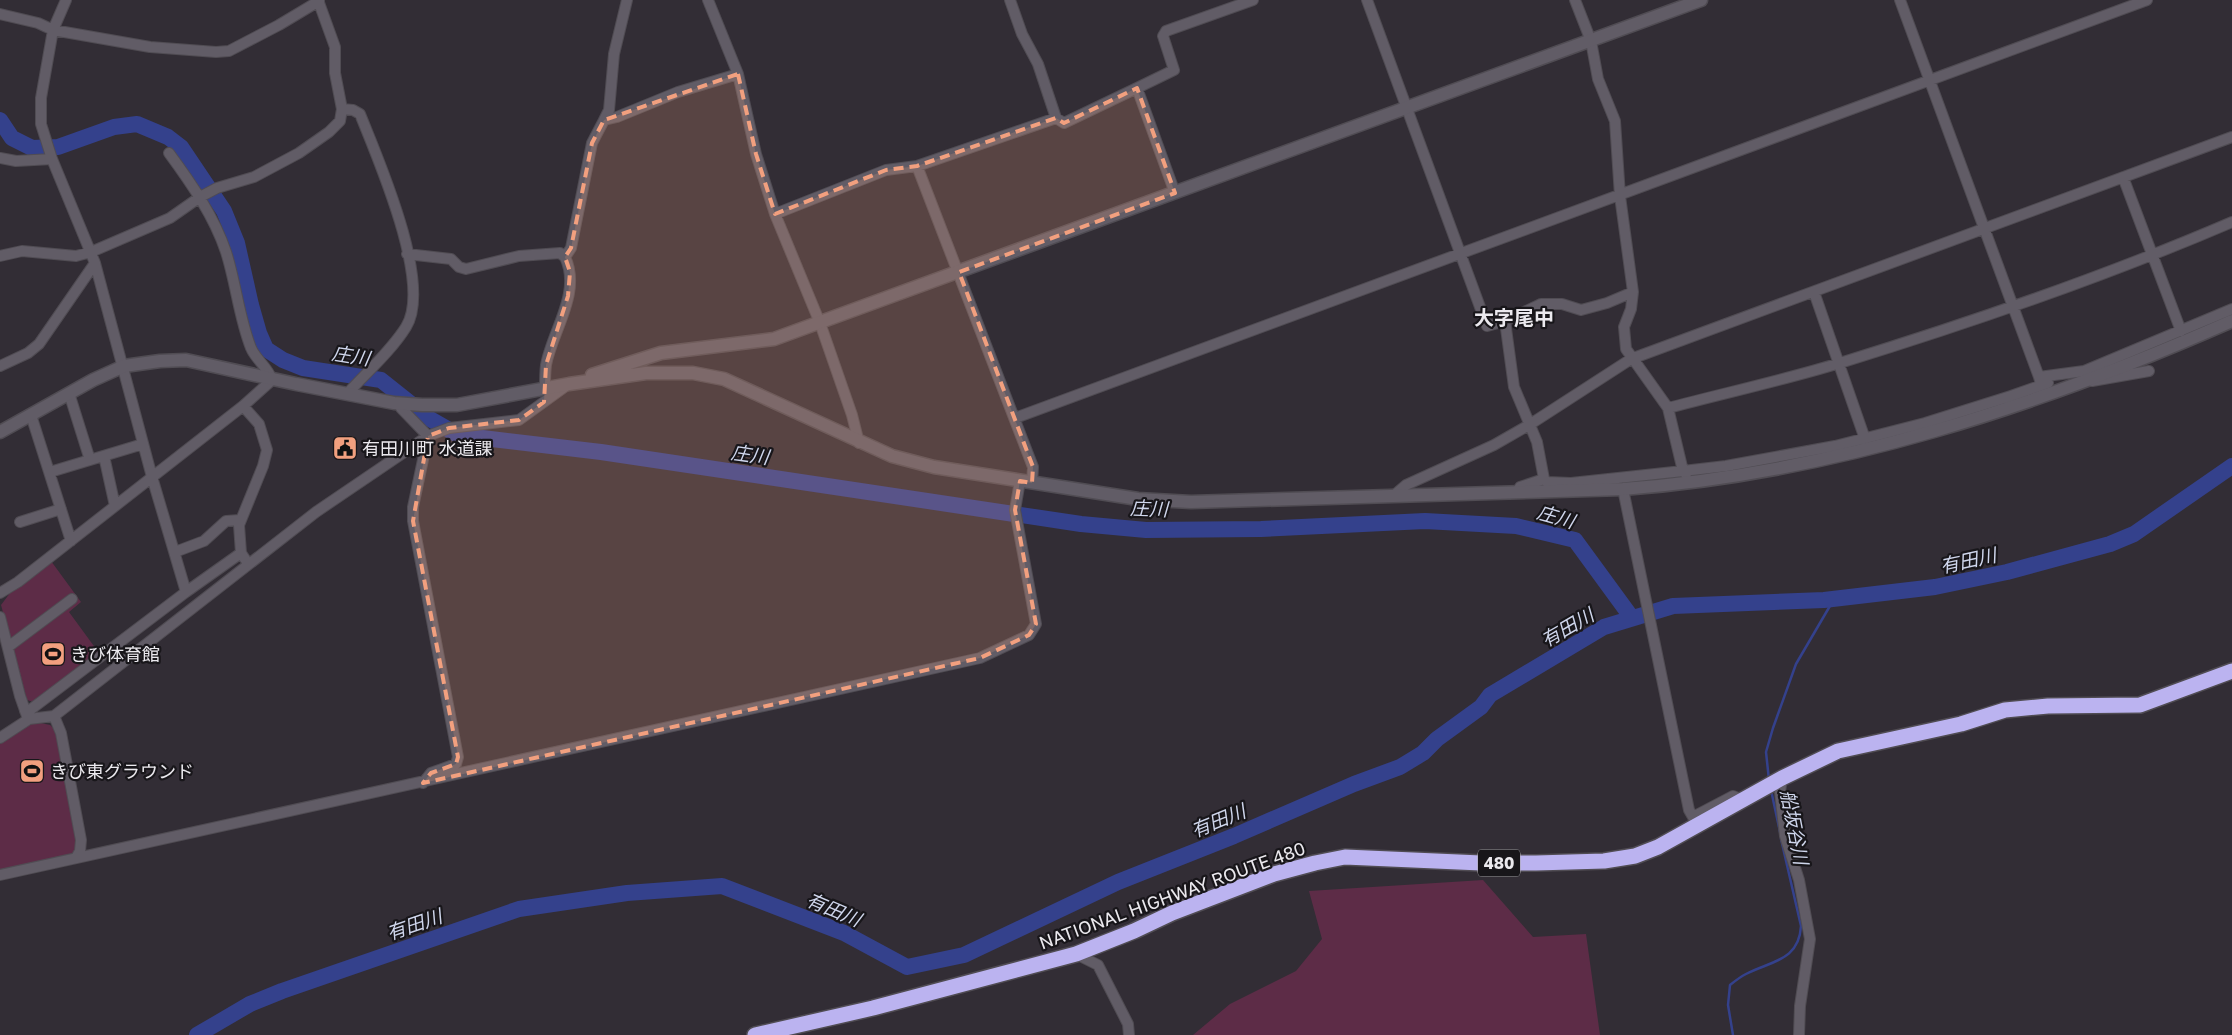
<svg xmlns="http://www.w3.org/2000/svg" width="2232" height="1035" font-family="'Golos Text','Noto Sans JP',sans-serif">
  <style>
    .green { fill: #5d2c47 }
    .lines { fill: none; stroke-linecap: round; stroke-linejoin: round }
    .stream { stroke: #34418c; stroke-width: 2.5 }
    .river { stroke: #34418c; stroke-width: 16 }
    .street-casing { stroke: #504c53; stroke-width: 12 }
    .secondary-casing { stroke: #504c53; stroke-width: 15 }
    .highway-casing { stroke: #504c53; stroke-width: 18 }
    .street { stroke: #615c66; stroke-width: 10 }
    .secondary { stroke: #615c66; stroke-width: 12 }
    .highway { stroke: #bbb3f0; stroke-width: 15 }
    .marked { fill: #f2a07f; fill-opacity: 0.2; stroke: #f2a07f; stroke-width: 4; stroke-dasharray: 10 6; stroke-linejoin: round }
    .labels { text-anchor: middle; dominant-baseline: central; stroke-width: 4.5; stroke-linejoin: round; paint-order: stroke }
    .shield { fill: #18161a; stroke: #acaaae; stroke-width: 1 }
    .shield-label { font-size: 16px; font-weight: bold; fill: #ebe9ee }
    .poi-label { font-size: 18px; fill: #ebe9ee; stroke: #18161a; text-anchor: start }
    .street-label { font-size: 18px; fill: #ebe9ee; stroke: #18161a }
    .water-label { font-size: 19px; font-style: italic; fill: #cfd6ec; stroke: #18161a }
    .quarter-label { font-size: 20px; font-weight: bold; fill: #ebe9ee; stroke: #18161a }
  </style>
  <rect width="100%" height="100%" fill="#322d35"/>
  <!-- green -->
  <path class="green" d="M51,561L81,602L69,612L99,653L36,703L27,700L1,605L10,593Z
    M36,722L50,725L58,732L78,842L75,852L71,856L0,873V741L23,725Z
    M1483,880L1533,937L1586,934L1600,1035H1193L1230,1004L1296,971L1322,939L1309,891Z"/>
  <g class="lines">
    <!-- stream -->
    <path class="stream" d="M1769,780L1766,752L1773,728L1796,664L1834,599
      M1771,790L1780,832
      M1733,1035L1728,1005L1730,985C1735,981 1740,977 1746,974C1771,961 1799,961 1801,926L1781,839"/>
    <!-- river -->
    <path class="river" d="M0,120L12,138L32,148L58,147L114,127L137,124L168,137L181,147L224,211L237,243L251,305L259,333L266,349L283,360L303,368L381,380L430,419L458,435L601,452L1081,524L1146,530L1261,529L1425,521L1516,526L1575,540L1632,618
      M197,1035L250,1004L282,991L519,909L627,893L722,886L844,933L907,967L964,955L1118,882L1234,836L1354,784L1400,767L1423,753L1437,739L1481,707L1490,695L1604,627L1673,606L1824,600L1935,587L2007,572L2110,544L2134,534L2232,466"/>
    <defs>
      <path id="street" d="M66,0L53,30L41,98V124L52,159L95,263L152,477L186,592
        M708,0L738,74L756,154L775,214L820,323L852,415L859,443
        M1010,0L1022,34L1038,64L1056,118L1064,123L1137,88L1175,193
        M1367,0L1487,326L1505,321
        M1575,0L1591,41L1598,79L1615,121L1620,196L1633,292L1631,309L1624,327L1626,349L1668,408L1683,471L1726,466L1835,446
        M1900,0L2039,377
        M0,14L38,23L53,30L150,47L216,52L229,51L279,25L319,1
        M1137,88L1174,70L1163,36L1166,31L1253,0
        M342,109L353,110L360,114C378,159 433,284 406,327C391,351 367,372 348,393
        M604,120L609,110L614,54L627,0
        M0,158L16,161L52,159
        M917,166L1033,467L1032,483
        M2123,177L2181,331
        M775,214L886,170L917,166L1056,118
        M407,254L451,259L459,267L466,269L519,256L560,253L565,257
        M0,256L22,251L76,256L91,252L170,218L200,197L217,188L254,177L299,153L329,132L340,121L342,109L335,73V47L318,0
        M1814,292L1865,439
        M0,366L28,353L39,344L95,263
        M2092,381L2149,371
        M2041,384L2039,377L2084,371L2232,309
        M545,388C545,381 545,373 546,365C552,331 582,293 565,257L571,248L592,143L604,120L617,117L678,92L738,74
        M69,393L90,460
        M400,403L401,408L428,436L413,507V521L458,757L456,764L431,773L423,783
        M2010,403L2011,396L2048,383
        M243,406L259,424L267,450L263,466L239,525L241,553L245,559
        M1668,408C1725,393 1784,380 1840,363C1973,322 2104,277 2232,222
        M31,415L71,541
        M1015,418L2147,0
        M1836,452L1835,446L1925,423L2011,396
        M104,456L115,506
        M50,472L143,444
        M1544,479L1547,482L1571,483L1683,471L1686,474
        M1623,489L1689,810L1693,817L1733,796L1743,800
        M1517,492L1520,487L1544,479L1537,442L1514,387L1505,321L1541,304H1562L1581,310L1607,303L1633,292
        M1392,497L1406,485L1494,445L1529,425L1631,359L2232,137
        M20,522L61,509
        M175,552L204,541L226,521L240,520
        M0,593L18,582L243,406L272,380C268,367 256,360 251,348C239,318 236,283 226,252C214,216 191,183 169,153
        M0,617L20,696L27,716
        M8,647L72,599
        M25,711L30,710L186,592L241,553
        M54,716L316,512L428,436L449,428L519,420L566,386
        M0,738L29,719L54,716L61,733L81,840L80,851L76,858
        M1782,778L1780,792L1785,836L1799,880L1810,939L1800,1006L1799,1035
        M0,875L980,658L1029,635L1036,624L1015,510L1020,481
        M1076,954L1098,965L1128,1024L1129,1035"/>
      <path id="secondary" d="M592,375L661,353L774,339L1701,0
        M0,432L93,380L124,366L160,361L186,360L296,384L394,403L422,405H457L569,384L646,373H693L724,379L892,456L934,467L1138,499L1191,502L1623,489C1835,473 2039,406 2232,321"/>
      <path id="highway" d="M755,1035L873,1008L1076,954L1134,931L1172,913L1274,874L1315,863L1345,857L1481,863H1536L1604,861L1635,856L1658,847L1782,778L1838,751L1961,724L2005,710L2048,706L2140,705L2232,671"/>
    </defs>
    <!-- street casing -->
    <use href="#street" class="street-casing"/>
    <!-- secondary casing -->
    <use href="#secondary" class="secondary-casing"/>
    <!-- highway casing -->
    <use href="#highway" class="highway-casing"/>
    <!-- street -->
    <use href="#street" class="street"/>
    <!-- secondary -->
    <use href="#secondary" class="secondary"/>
    <!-- highway -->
    <use href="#highway" class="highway"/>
  </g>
  <!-- marked area -->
  <path class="marked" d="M738,74L756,154L775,214L886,170L917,166L1056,118L1064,123L1137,88L1175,193L959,272L1033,467L1032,483L1020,481L1015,510L1036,624L1029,635L980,658L423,783L431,773L456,764L458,757L413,521L428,436L449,428L519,420L544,402L546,365L568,296L570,272L565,257L571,248L592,143L604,120Z"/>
  <!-- icons -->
  <defs>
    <symbol id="civic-square" viewBox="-11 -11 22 22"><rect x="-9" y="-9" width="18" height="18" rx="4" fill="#f2a07f" stroke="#18161a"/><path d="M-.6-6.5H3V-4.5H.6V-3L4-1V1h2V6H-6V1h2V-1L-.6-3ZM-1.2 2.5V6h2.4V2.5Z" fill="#111"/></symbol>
    <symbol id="stadium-square" viewBox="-11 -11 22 22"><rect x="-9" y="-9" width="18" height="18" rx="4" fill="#f2a07f" stroke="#18161a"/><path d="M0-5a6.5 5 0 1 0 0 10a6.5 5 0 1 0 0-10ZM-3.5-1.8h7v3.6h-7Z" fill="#111"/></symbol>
  </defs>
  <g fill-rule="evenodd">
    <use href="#civic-square" x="331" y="434" width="28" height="28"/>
    <use href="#stadium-square" x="39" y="640" width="28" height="28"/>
    <use href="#stadium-square" x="18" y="757" width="28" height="28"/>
  </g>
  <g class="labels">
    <!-- shield labels -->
    <rect class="shield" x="1478" y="849.5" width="42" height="27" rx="4"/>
    <g class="shield-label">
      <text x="1499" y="863">480</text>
    </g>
    <!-- poi labels -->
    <g class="poi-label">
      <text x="362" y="448">有田川町 水道課</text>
      <text x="70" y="654">きび体育館</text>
      <text x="50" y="771">きび東グラウンド</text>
    </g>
    <!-- street labels -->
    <g class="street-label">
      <text transform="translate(1172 895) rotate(-20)">NATIONAL HIGHWAY ROUTE 480</text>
    </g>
    <!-- water labels -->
    <g class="water-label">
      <text transform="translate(351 355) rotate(9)">庄川</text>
      <text transform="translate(750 454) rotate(8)">庄川</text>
      <text transform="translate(1149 508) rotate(2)">庄川</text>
      <text transform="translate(1556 516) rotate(16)">庄川</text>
      <text transform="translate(1968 560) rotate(-12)">有田川</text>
      <text transform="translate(1567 627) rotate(-30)">有田川</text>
      <text transform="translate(1218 820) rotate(-22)">有田川</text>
      <text transform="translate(1795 827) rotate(79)">船坂谷川</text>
      <text transform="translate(834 909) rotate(23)">有田川</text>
      <text transform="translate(414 924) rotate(-19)">有田川</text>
    </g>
    <!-- quarter labels -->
    <g class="quarter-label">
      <text x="1514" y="317">大字尾中</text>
    </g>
  </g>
</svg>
